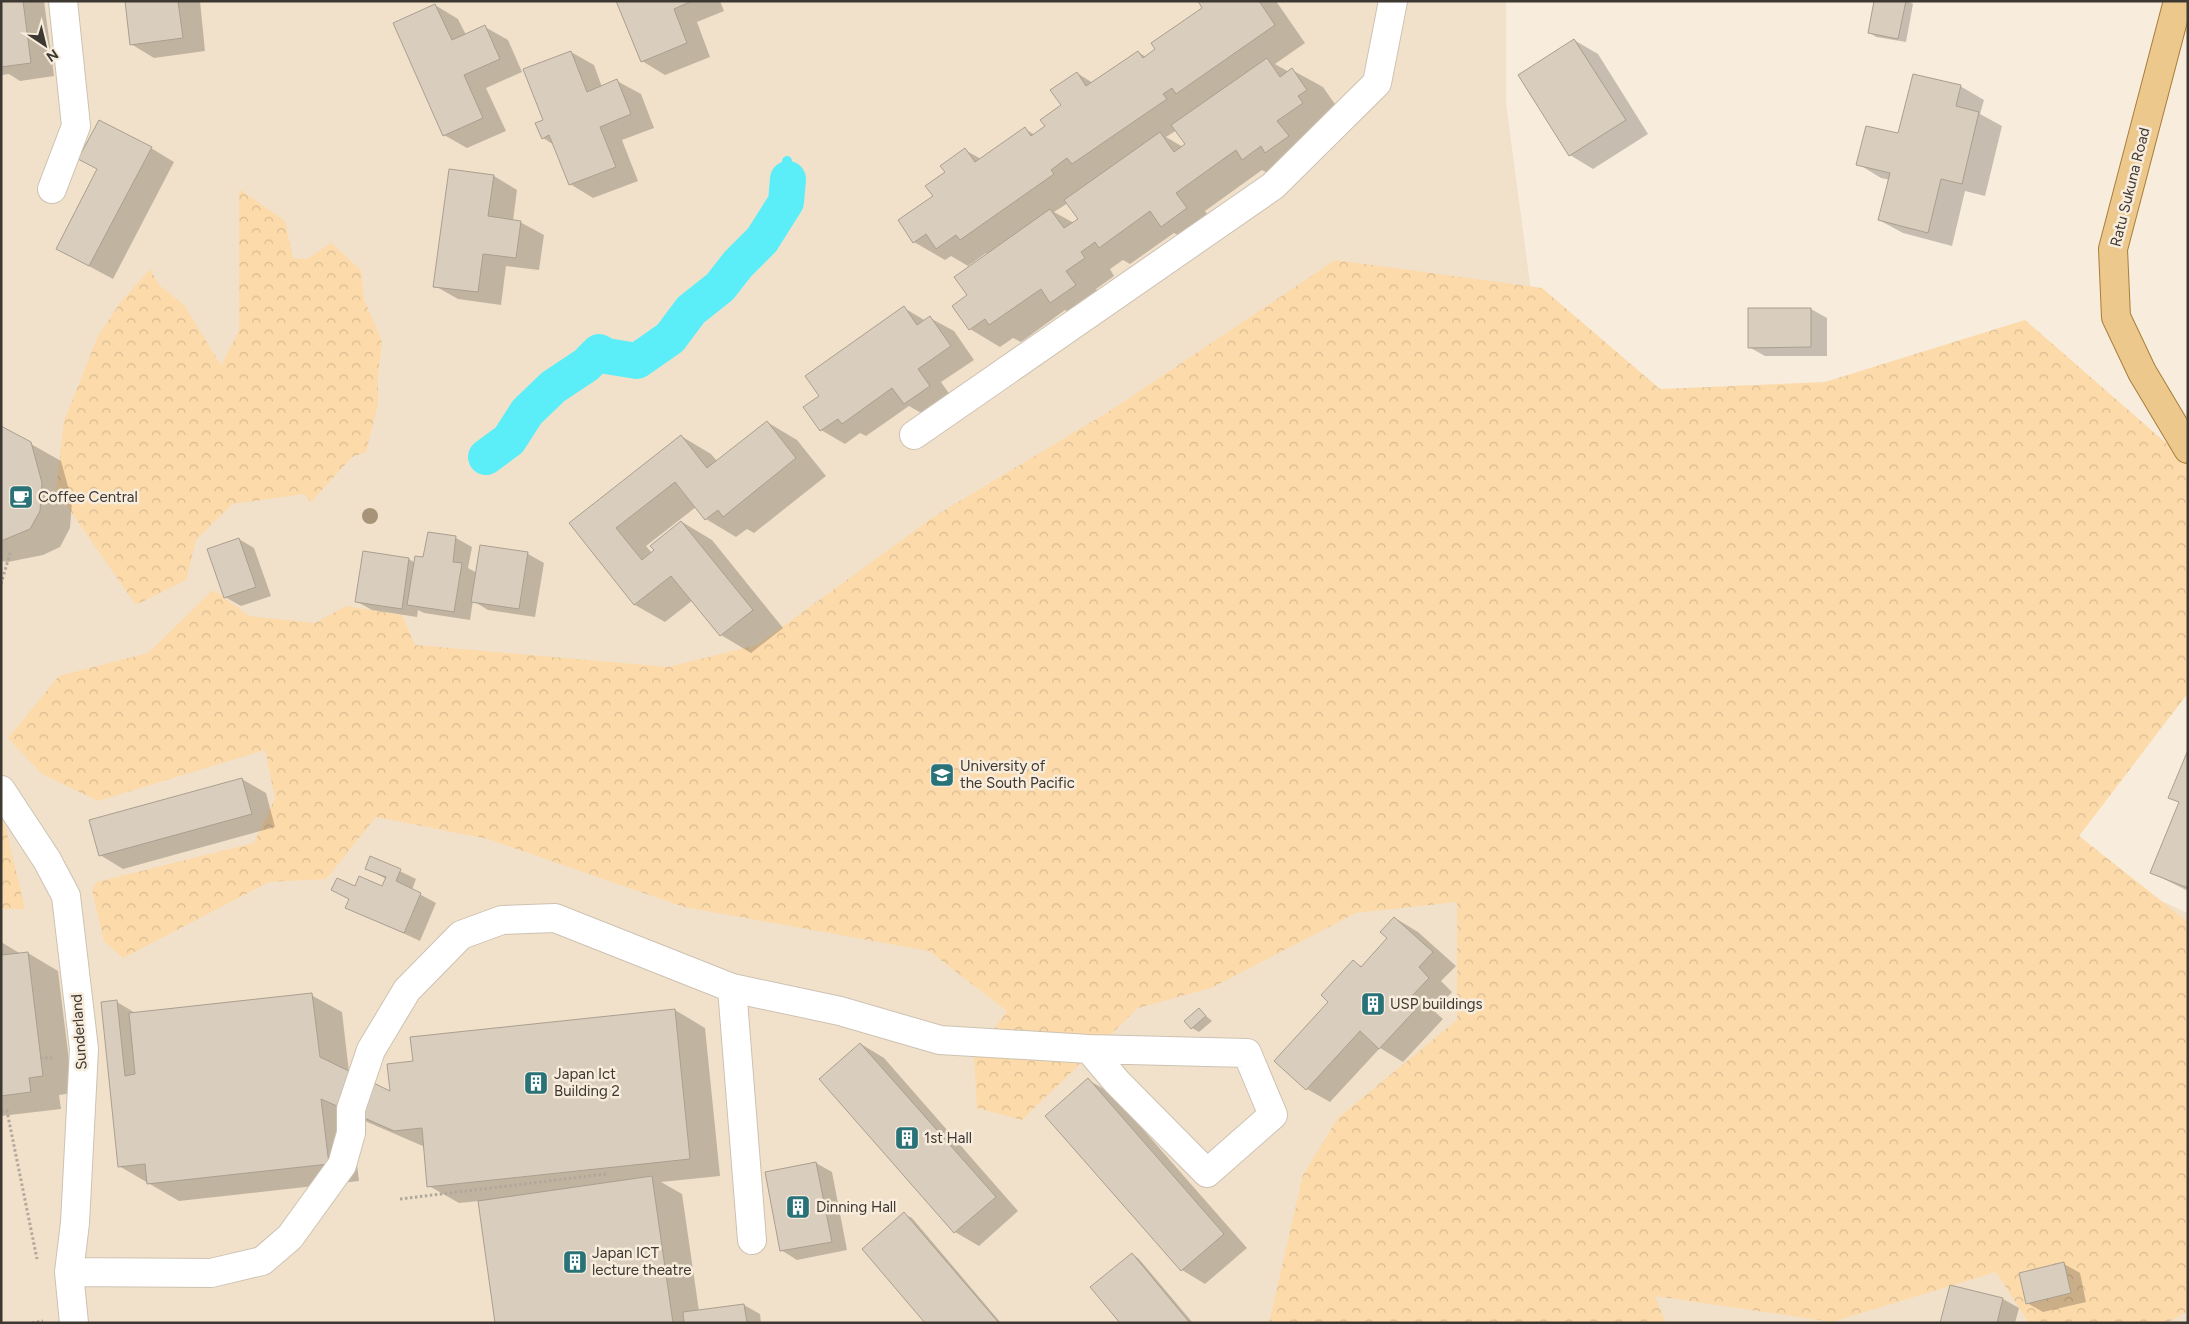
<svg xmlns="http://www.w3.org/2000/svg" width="2189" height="1324" font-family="Figtree,sans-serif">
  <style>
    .built { fill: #f1e1ca }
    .forest { fill: url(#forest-crowns) }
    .shadow { fill: #0003; fill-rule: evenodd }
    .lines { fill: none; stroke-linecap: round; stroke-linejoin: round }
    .stream { stroke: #5ceef8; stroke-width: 10 }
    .canal { stroke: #5ceef8; stroke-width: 36 }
    .building { fill: #d9cdbd; stroke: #aa9f8f }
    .minor-casing { stroke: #cdc2b2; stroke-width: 30 }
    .major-casing { stroke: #a87e3a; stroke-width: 30 }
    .path { stroke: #b1a89b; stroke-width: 3; stroke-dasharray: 2.5 2.5; stroke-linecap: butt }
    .minor { stroke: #fff; stroke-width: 28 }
    .major { stroke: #edc88c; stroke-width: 28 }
    .tree { fill: #a69378 }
    .labels { text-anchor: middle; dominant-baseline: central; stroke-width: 5; stroke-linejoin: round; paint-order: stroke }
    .street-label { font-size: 15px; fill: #3d3832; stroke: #f8ecdc }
    .poi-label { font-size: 15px; fill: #3d3832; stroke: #f8ecdc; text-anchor: start }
  </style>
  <defs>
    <pattern id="forest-crowns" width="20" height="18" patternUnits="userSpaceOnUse" patternTransform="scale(1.25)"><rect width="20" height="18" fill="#fcdaaa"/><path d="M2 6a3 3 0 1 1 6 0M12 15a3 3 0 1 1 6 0" fill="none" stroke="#d9bc93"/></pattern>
  </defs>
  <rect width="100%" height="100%" fill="#f8ecdc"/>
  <!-- built -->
  <path class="built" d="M1,1H1506V103L1577,637L2188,913V1323H1Z"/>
  <!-- forest -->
  <path class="forest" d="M239,189L285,221L293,258L307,259L331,243L361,270L364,299L382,342L378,375V405L366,452L352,457L311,502L304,494L232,504L196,540L186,580L136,605L56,490L64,421L98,336L120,303L150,269L159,285L184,305L221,365L239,331Z
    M1335,260L1542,288L1660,389L1825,382L2025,320L2181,456L2188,466V693L2079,836L2188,922V1311L2167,1323H2029L1996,1272L1832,1322L1655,1296L1666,1323H1269L1303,1175L1338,1118L1457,1020V902L1356,913L1211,988L1138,1008L1022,1120L977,1108L974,1057L1007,1011L929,951L684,907L488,839L376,817L326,879L269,882L123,958L104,941L92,890L97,882L254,843L275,798L265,750L98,801L42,774L8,738L59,676L148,653L213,590L249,616L315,623L346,606L402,615L415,645L668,667L757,645L935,516L1113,409Z
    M1,808L25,909H1Z"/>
  <!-- shadow -->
  <path class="shadow" d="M1,1H44L54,76L20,81L9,74L1,75Z
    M126,1H200L205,51L154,58L131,44Z
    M618,1H720L724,11L697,22L710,57L665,75L642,61Z
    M1199,1H1276L1305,43L1275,64L1289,72L1292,70L1323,87L1337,107L1273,176L1262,170L1205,211L1216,226L1192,243L1174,233L1130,264L1123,260L1110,269L1114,276L1096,289L1106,302L1081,319L1065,310L1021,342L1013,338L1000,347L970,329L969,295L988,255L986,253L968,266L951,256L945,260L914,242L899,221L934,197L947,173L965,150L981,159L1025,129L1035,135L1047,127L1063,106L1077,73L1093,83L1138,52L1146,57L1204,8ZM1177,130L1186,144L1183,147L1166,137ZM1068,203L1080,219L1074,223L1054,212Z
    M1876,1H1908L1913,4L1906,42L1876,37L1869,32Z
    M435,5L458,19L466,35L485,27L508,40L522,72L486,88L506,131L467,148L444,135Z
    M1574,40L1598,54L1648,134L1593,169L1570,155Z
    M571,52L594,65L602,87L617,81L641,94L654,128L622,140L638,181L593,198L570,184L554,145L543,138L545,121Z
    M1960,86L1984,100L1980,114L2002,126L1985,196L1965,191L1952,246L1903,233L1879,220L1890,180L1881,178L1858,164Z
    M151,148L174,162L113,279L57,249Z
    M494,176L517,190L513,221L520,222L544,235L539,270L506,266L501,305L458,299L435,286Z
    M904,308L926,321L930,318L954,331L974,360L941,382L953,399L928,417L909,406L866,436L860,433L845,444L821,430V396Z
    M1811,309L1827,318V356H1765L1749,347Z
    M767,422L797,440L826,476L754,533L747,529L736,537L706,519L696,507L646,546L652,553L682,522L712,540L783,628L751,653L721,635L693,600L665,622L635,605L570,524L681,436L711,454L717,461Z
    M1,427L61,461L72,501L70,528L60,547L43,555L8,562L1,561Z
    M429,533L456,538L472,547L468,568L477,573L481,547L528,554L544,563L535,617L488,610L473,601L470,620L424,613L418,610L417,617L372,610L356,601L364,552L409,559L415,563L424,559Z
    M239,539L254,548L271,596L241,606L225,597Z
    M2188,753V891L2152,873L2180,803L2170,797Z
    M242,779L266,793L275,827L123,869L100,855Z
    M371,857L416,879L412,890L436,903L420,941L347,907L350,900L333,890L382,888L386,879L366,868Z
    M1395,918L1418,932L1456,966L1441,981L1452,992L1434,1011L1443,1019L1403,1062L1380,1048L1330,1102L1307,1089L1330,1002L1354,962L1363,967L1388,938Z
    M1,942L21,954L28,953L58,971L73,1093L59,1095L61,1109L1,1116Z
    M311,995L342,1012L349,1072L392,1093L414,1062L675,1010L705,1028L720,1176L661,1182L682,1194L699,1311L744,1305L760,1314L761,1323H496L479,1201L459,1203L429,1186L425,1147L351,1115L359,1181L179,1201L119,1166L117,1002L137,1014Z
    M1199,1010L1212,1021L1199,1032L1192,1028Z
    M861,1044L884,1058L1018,1211L979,1246L955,1232L821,1079Z
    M1088,1080L1111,1093L1247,1248L1205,1284L1182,1270L1047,1116Z
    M816,1163L832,1172L847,1250L797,1260L781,1250Z
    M904,1214L912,1218L1001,1323H926Z
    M1132,1254L1139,1259L1193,1323H1122Z
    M2064,1264L2080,1273L2086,1302L2043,1312L2027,1303Z
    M1951,1286L2003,1299L2019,1308L2015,1323H1941Z"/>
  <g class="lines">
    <!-- stream -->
    <path class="stream" d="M787,161L788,179"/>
    <!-- canal -->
    <path class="canal" d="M486,457L509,440L527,412L553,387L586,365L599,352L606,356L637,361L670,338L691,310L720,287L738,264L762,240L786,202L788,179"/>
  </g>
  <!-- building -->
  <path class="building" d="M1,1H23L31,63L1,67Z
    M125,1H178L183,38L130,45Z
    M616,1H692L674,9L687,43L641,62Z
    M1198,1H1259L1275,25L1176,94L1172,88L1163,94L1167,99L1072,164L1067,158L1051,170L1054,174L960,240L956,235L936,249L926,234L913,243L898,220L933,196L925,186L945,172L940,166L965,148L975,162L1025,127L1031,136L1045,126L1040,120L1061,105L1050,90L1077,72L1086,86L1138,51L1143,58L1155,49L1151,43L1202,8Z
    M1874,1H1906L1898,39L1868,33Z
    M435,4L452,40L485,25L500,59L464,75L483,118L443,136L393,23Z
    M1574,39L1626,120L1569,156L1518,75Z
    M571,51L587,92L617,79L631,114L600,127L616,167L569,185L549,135L542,139L535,123L543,120L523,69Z
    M1267,58L1280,77L1292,68L1307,90L1298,96L1303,103L1277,121L1289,136L1265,153L1261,146L1242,160L1236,150L1176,193L1187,208L1161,227L1150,211L1099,248L1095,242L1081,252L1085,258L1066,271L1076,285L1050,303L1041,289L989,325L985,319L969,330L952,306L967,295L954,277L1050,209L1064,228L1078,219L1064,200L1160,132L1174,152L1185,144L1171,125Z
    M1913,74L1961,85L1956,106L1979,112L1962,184L1941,179L1928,233L1878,220L1890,173L1856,165L1866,126L1898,133Z
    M99,120L152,147L89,266L56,249L97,169L78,159Z
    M449,169L494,175L488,216L521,221L516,258L483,254L478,292L433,287Z
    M904,306L917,325L930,316L951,346L918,369L930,386L904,404L892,388L842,424L838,419L820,431L803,407L819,396L805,376Z
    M1748,308H1811V347L1748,348Z
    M767,421L796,458L723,517L718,510L705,520L675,482L616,528L642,560L654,550L650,546L681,521L753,610L720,636L671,576L634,605L569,523L681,435L707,468Z
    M1,426L31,442L42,483L40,511L30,529L1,541Z
    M428,532L456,536L453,562L462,563L454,612L407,605L415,556L423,557Z
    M239,538L256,587L224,598L207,549Z
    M480,545L528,552L519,609L471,602Z
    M363,551L409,558L402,609L355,602Z
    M2188,750V888L2150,873L2179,802L2168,798Z
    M242,778L252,814L99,856L89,820Z
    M370,856L401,869L396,881L421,893L404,933L345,908L349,899L331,890L337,878L355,886L359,876L382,886L386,877L365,869Z
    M1394,917L1433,952L1419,967L1429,978L1411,997L1420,1005L1379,1049L1360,1031L1306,1090L1274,1061L1328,1002L1321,995L1353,960L1361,967L1387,938L1380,932Z
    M1,947L2,955L28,952L43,1076L29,1078L31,1092L1,1096Z
    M312,993L320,1057L390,1091L387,1064L413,1061L410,1037L675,1009L690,1159L427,1187L422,1128L394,1131L321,1099L329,1164L147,1184L145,1164L118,1167L101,1002L117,1000L125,1076L135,1074L129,1013Z
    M1199,1008L1206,1016L1191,1029L1184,1021Z
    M860,1043L996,1197L954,1233L819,1079Z
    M1088,1078L1224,1234L1181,1271L1045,1116Z
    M816,1162L832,1242L780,1251L765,1172Z
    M652,1176L673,1323H495L478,1201Z
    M904,1212L999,1323H925L862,1249Z
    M1132,1253L1190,1323H1120L1090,1287Z
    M2064,1262L2071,1293L2026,1304L2019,1273Z
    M1950,1285L2003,1298L1997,1323H1940Z
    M744,1304L747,1323H684L683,1312Z"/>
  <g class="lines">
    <defs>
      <path id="minor" d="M52,189L76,126L63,1
        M914,435L1273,186L1377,83L1393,1
        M1,790L47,860L66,896L84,1049L75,1223L69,1272L74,1323
        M732,988L752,1240
        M69,1272L211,1273L262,1261L290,1237L342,1165L351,1133V1109L371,1050L407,990L461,935L502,920L555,918L732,988L840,1011L940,1040L1089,1049L1247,1053L1273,1115L1207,1173L1117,1082L1089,1049"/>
      <path id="major" d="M2178,1L2113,249L2116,317L2142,372L2188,449"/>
    </defs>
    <!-- minor casing -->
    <use href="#minor" class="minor-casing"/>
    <!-- major casing -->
    <use href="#major" class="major-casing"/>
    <!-- path -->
    <path class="path" d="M1,584L11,550
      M40,1058H52
      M1,1112L7,1111L37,1259
      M400,1199L606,1174
      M32,1323L43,1321"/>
    <!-- minor -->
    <use href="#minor" class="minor"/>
    <!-- major -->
    <use href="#major" class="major"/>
  </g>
  <!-- trees -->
  <circle class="tree" cx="370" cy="516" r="8"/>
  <!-- icons -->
  <defs>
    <symbol id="cafe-square" viewBox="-11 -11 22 22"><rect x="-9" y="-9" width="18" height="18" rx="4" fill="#287278" stroke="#f8ecdc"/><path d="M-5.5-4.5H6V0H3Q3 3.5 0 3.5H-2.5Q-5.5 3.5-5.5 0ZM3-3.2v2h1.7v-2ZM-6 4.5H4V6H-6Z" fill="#fff"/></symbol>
    <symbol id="university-square" viewBox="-11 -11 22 22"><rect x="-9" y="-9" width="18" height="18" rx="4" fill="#287278" stroke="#f8ecdc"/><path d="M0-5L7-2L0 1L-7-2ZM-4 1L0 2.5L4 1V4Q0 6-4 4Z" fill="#fff"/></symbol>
    <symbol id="building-square" viewBox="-11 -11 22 22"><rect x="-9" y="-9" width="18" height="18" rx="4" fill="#287278" stroke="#f8ecdc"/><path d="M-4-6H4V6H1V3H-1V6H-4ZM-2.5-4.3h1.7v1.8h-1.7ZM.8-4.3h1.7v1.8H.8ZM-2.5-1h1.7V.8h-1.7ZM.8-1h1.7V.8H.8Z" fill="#fff"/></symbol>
  </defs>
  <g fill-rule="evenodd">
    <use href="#cafe-square" x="7" y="483" width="28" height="28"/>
    <use href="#university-square" x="928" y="761" width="28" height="28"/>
    <use href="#building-square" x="1359" y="990" width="28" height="28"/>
    <use href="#building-square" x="522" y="1069" width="28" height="28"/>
    <use href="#building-square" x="893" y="1124" width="28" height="28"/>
    <use href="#building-square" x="784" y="1193" width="28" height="28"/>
    <use href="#building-square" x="561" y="1248" width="28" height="28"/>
  </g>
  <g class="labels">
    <!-- street labels -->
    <g class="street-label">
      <text transform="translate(2130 187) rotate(-76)">Ratu Sukuna Road</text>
      <text transform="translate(79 1032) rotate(-94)">Sunderland</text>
    </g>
    <!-- poi labels -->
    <g class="poi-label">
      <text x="38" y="497">Coffee Central</text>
      <text x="960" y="766">University of<tspan x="960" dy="17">the South Pacific</tspan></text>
      <text x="1390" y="1004">USP buildings</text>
      <text x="554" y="1074">Japan Ict<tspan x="554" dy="17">Building 2</tspan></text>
      <text x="924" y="1138">1st Hall</text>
      <text x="816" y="1207">Dinning Hall</text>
      <text x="592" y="1253">Japan ICT<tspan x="592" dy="17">lecture theatre</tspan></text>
    </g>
  </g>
  <!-- border -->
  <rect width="2189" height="1324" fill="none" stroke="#3d3832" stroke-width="5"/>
  <!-- north arrow -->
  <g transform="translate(45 45) rotate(145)" stroke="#f8ecdc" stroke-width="4" paint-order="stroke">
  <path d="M0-4L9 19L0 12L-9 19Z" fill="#3d3832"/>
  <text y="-8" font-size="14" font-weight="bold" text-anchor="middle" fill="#3d3832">N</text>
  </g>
</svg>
